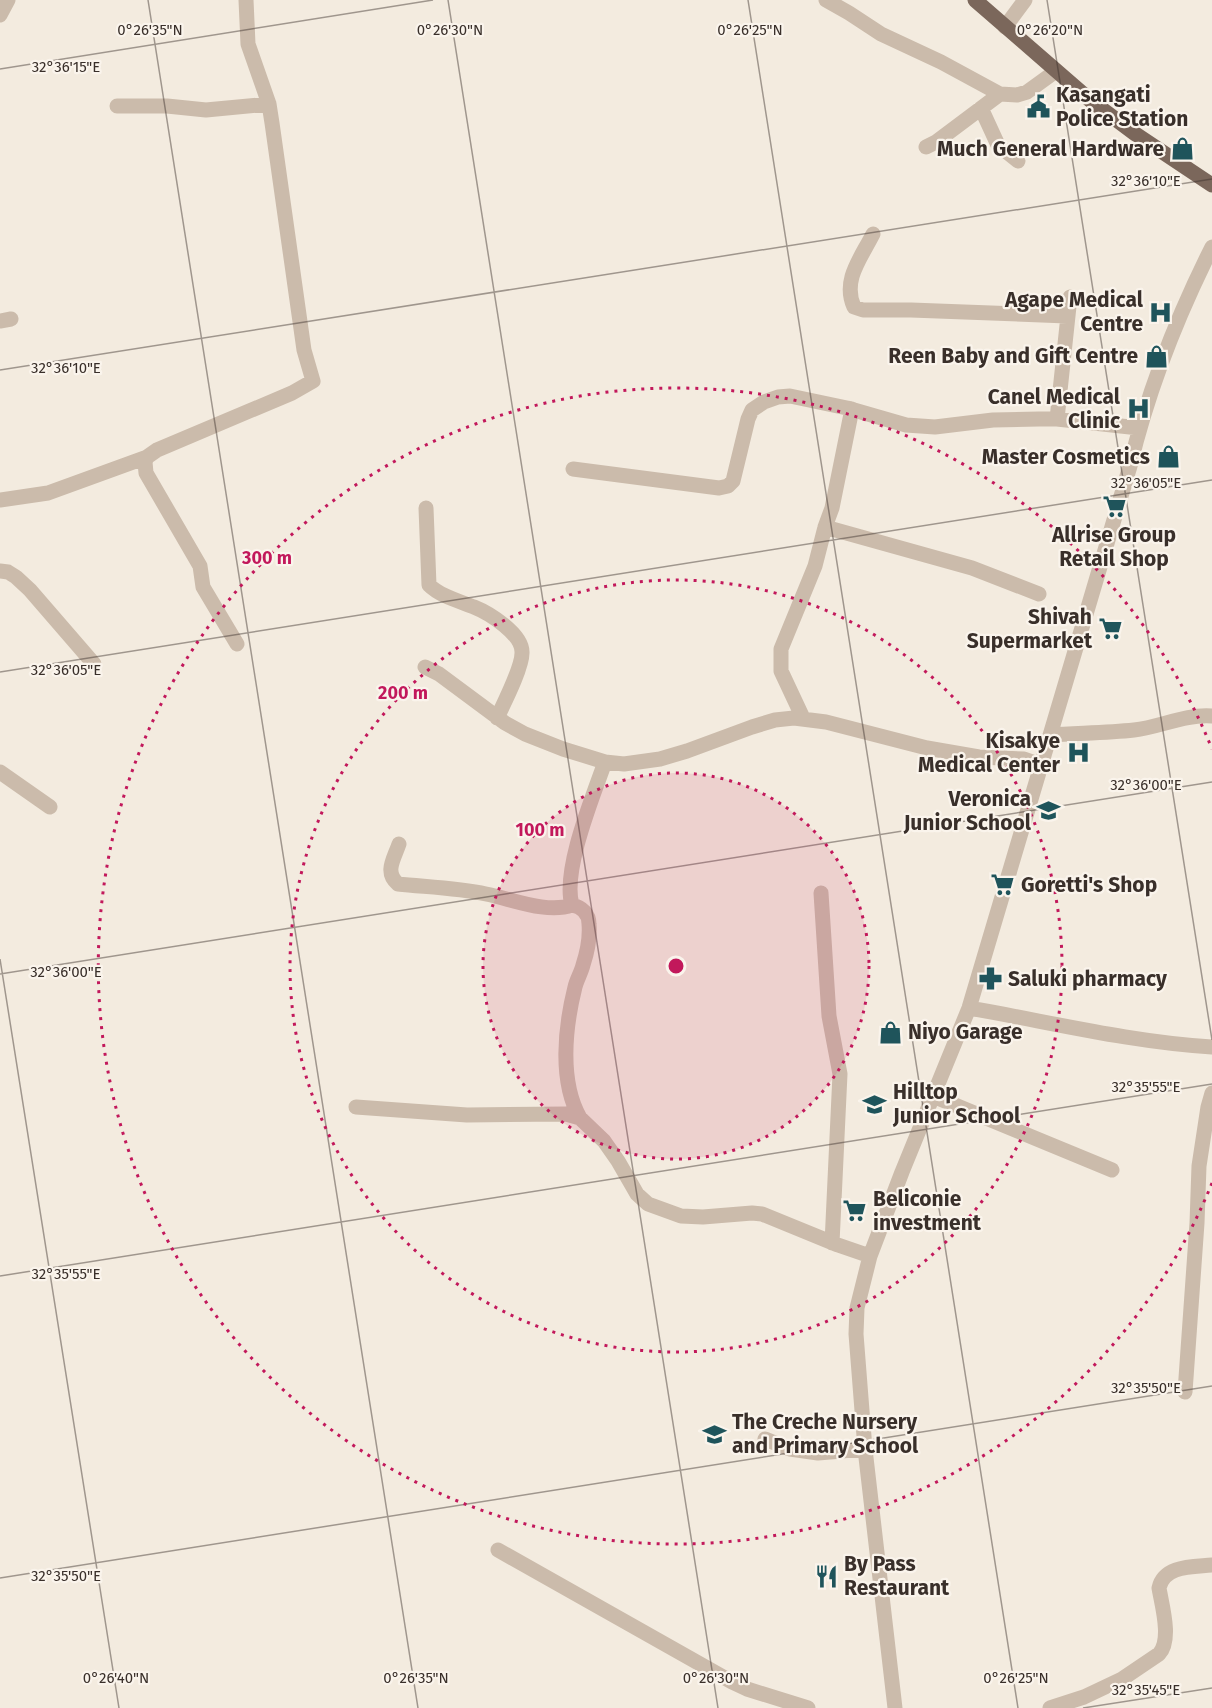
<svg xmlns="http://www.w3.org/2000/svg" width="1212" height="1708" font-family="'Fira Sans',sans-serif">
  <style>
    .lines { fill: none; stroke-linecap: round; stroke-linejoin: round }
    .minor { stroke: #cbbbab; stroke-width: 15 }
    .major { stroke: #7b675b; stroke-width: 15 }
    .ticks { fill: none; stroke: #392f2a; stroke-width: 1.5; stroke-opacity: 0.45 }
    .ring { fill: none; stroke: #c2185b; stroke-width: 3; stroke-dasharray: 3 6 }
    .labels { text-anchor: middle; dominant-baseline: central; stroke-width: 4.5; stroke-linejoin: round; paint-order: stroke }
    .poi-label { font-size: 21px; font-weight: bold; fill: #392f2a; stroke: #faf4ec; text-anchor: start }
    .ticks-label { font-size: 15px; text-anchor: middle; fill: #392f2a; stroke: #faf4ec; stroke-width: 4.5; stroke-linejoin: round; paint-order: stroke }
    .centre { fill: #c2185b; stroke: #faf4ec; stroke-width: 3 }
    .ring-label { font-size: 18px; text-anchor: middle; font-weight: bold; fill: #c2185b; stroke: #faf4ec; stroke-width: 4.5; stroke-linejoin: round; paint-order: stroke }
  </style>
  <rect width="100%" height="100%" fill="#f3ebdf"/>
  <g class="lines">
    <!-- minor -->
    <path class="minor" d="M826,0L849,13L881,34L941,62L1000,94L1017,95L1027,92L1056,71
      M0,15L8,0
      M1005,27L1025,0
      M117,106H167L206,110L269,104
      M981,108L998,145L1018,161
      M926,147L936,142L1000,94
      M873,234C861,258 842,280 854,307L863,310H911L1067,316
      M0,321L11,319
      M1057,419L1070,297
      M573,469L719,488L728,486L733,481L748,419L752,410L764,402L778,397L790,396L847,408L906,425L935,427L993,420L1039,419H1057L1139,428
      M0,500L48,493L147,457
      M426,508L429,585C440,596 459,601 474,607C489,613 523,634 522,653C522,668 504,703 497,718
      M825,527L972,568L1039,594
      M0,571L8,572L16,577L30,590L94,664
      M237,644L203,587L200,566L146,473L145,462L147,457L157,450L292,393L313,381L304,350L272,123L269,104L248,44L246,0
      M425,667L439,674L505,723L525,734L563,749L605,762L624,764L660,759L687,751L752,727L775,720L794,718L826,722L927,748L979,757L1024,759L1041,765
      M803,718L781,671V649L815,566L825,527L832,508L852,409
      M1050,735C1078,733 1106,733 1134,730C1161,727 1184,714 1212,716
      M0,772L50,807
      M399,844C394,859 384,872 398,884C427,887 458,888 486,894C512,899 547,914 572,905
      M821,893L829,1016L840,1074L832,1243
      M969,1008C1050,1022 1130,1042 1212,1047
      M933,1096L1112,1170
      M356,1107L467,1115L566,1114L580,1118L604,1141L618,1161L637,1194L648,1204L681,1216L703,1217L752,1213L762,1214L838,1245L870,1256
      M580,1118C559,1081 565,1027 575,987C577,979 581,973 583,965C587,953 590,936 589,924C589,914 582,907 572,905C562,871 593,796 605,762
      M1185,1392L1197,1223L1199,1166L1208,1107L1212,1093
      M765,1439L790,1449L818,1453L865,1449
      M498,1550L732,1682L747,1689L808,1708
      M895,1708L865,1449L856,1334L857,1308L870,1256L902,1172L969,1008L1130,466C1148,390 1177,317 1212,247
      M1050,1708L1084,1697L1122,1679L1159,1654C1172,1640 1162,1606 1159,1588C1164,1565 1193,1567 1212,1565"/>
    <!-- major -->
    <path class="major" d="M975,0L1090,100L1134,133L1212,185"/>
  </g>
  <!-- ticks -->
  <path class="ticks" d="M148,0L418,1708M448,0L718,1708M748,0L1018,1708M1047,0L1212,1040M0,69L433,0M0,370L1212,179M0,672L1212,480M0,959L119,1708M0,974L1212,782M0,1276L1212,1084M0,1578L1212,1386M1083,1708L1212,1688"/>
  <!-- distance rings -->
  <circle cx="676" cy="966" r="193" fill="#c2185b" fill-opacity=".12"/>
  <g class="ring">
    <circle cx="676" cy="966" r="193"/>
    <circle cx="676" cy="966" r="386"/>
    <path d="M1212 1183A578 578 0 1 1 1212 749"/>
  </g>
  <!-- icons -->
  <defs>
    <symbol id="civic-bare" viewBox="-9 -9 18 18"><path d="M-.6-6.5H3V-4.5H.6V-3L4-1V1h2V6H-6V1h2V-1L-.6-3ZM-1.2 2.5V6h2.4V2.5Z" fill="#1f545b" stroke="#faf4ec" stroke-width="2.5" paint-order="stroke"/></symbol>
    <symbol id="shop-bare" viewBox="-9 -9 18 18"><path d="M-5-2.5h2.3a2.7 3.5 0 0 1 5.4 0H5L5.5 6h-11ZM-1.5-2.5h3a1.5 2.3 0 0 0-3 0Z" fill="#1f545b" stroke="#faf4ec" stroke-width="2.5" paint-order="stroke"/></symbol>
    <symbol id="hospital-bare" viewBox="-9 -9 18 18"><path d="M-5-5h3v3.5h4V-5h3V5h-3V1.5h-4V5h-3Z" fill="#1f545b" stroke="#faf4ec" stroke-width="2.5" paint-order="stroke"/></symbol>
    <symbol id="supermarket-bare" viewBox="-9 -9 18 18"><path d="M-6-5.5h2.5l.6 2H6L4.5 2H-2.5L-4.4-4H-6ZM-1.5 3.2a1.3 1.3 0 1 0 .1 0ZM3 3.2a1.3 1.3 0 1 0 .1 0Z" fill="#1f545b" stroke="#faf4ec" stroke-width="2.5" paint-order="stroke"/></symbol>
    <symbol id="school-bare" viewBox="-9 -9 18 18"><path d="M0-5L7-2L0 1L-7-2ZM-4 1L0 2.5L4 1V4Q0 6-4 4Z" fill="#1f545b" stroke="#faf4ec" stroke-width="2.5" paint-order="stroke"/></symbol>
    <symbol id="pharmacy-bare" viewBox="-9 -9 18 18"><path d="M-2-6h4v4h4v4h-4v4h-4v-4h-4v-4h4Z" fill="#1f545b" stroke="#faf4ec" stroke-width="2.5" paint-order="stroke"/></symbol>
    <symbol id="restaurant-bare" viewBox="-9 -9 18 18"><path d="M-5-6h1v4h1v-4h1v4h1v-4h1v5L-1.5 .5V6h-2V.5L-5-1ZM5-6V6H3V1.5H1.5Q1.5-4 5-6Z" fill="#1f545b" stroke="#faf4ec" stroke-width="2.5" paint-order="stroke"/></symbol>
  </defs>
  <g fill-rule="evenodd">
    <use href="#civic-bare" x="1022" y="90" width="33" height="33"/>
    <use href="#shop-bare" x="1166" y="132" width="33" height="33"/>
    <use href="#hospital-bare" x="1144" y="296" width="33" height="33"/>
    <use href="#shop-bare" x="1140" y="340" width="33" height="33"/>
    <use href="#hospital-bare" x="1122" y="392" width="33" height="33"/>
    <use href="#shop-bare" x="1152" y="440" width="33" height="33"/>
    <use href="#supermarket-bare" x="1098" y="490" width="33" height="33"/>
    <use href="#supermarket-bare" x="1094" y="612" width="33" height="33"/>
    <use href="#hospital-bare" x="1062" y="736" width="33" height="33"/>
    <use href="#school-bare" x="1032" y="794" width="33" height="33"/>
    <use href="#supermarket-bare" x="986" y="868" width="33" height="33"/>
    <use href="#pharmacy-bare" x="974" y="962" width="33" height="33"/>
    <use href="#shop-bare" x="874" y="1016" width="33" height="33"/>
    <use href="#school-bare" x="858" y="1088" width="33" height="33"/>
    <use href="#supermarket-bare" x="838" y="1194" width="33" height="33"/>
    <use href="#school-bare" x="698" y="1418" width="33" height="33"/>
    <use href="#restaurant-bare" x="810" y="1560" width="33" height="33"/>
  </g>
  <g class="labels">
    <!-- poi labels -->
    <g class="poi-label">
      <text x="1056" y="95">Kasangati<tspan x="1056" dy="24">Police Station</tspan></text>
      <text x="1164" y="149" text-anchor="end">Much General Hardware</text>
      <text x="1143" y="300" text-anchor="end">Agape Medical<tspan x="1143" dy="24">Centre</tspan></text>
      <text x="1138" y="356" text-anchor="end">Reen Baby and Gift Centre</text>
      <text x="1120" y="397" text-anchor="end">Canel Medical<tspan x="1120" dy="24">Clinic</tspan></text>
      <text x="1150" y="457" text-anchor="end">Master Cosmetics</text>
      <text x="1114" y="535" text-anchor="middle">Allrise Group<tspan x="1114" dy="24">Retail Shop</tspan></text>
      <text x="1092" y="617" text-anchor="end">Shivah<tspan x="1092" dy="24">Supermarket</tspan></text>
      <text x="1060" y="741" text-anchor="end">Kisakye<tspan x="1060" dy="24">Medical Center</tspan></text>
      <text x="1031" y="799" text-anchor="end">Veronica<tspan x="1031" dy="24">Junior School</tspan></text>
      <text x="1021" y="885">Goretti's Shop</text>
      <text x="1008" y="979">Saluki pharmacy</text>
      <text x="908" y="1032">Niyo Garage</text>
      <text x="893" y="1092">Hilltop<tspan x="893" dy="24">Junior School</tspan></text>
      <text x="873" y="1199">Beliconie<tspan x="873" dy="24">investment</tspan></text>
      <text x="732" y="1422">The Creche Nursery<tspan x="732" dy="24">and Primary School</tspan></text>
      <text x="844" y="1564">By Pass<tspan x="844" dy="24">Restaurant</tspan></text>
    </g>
  </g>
  <g class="ticks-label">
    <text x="150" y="35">0°26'35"N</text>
    <text x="450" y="35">0°26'30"N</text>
    <text x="750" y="35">0°26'25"N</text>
    <text x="1050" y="35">0°26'20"N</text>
    <text x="66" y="72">32°36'15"E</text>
    <text x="1146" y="186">32°36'10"E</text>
    <text x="66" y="373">32°36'10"E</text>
    <text x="1146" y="488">32°36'05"E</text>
    <text x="66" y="675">32°36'05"E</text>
    <text x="1146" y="790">32°36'00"E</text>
    <text x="66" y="977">32°36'00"E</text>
    <text x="1146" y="1092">32°35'55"E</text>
    <text x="66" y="1279">32°35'55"E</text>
    <text x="1146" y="1393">32°35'50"E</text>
    <text x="66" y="1581">32°35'50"E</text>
    <text x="116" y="1683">0°26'40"N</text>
    <text x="416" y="1683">0°26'35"N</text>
    <text x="716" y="1683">0°26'30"N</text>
    <text x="1016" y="1683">0°26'25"N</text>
    <text x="1146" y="1695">32°35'45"E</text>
  </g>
  <circle cx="676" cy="966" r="9" class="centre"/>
  <g class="ring-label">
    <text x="267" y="564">300 m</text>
    <text x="403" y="699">200 m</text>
    <text x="540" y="836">100 m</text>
  </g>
</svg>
